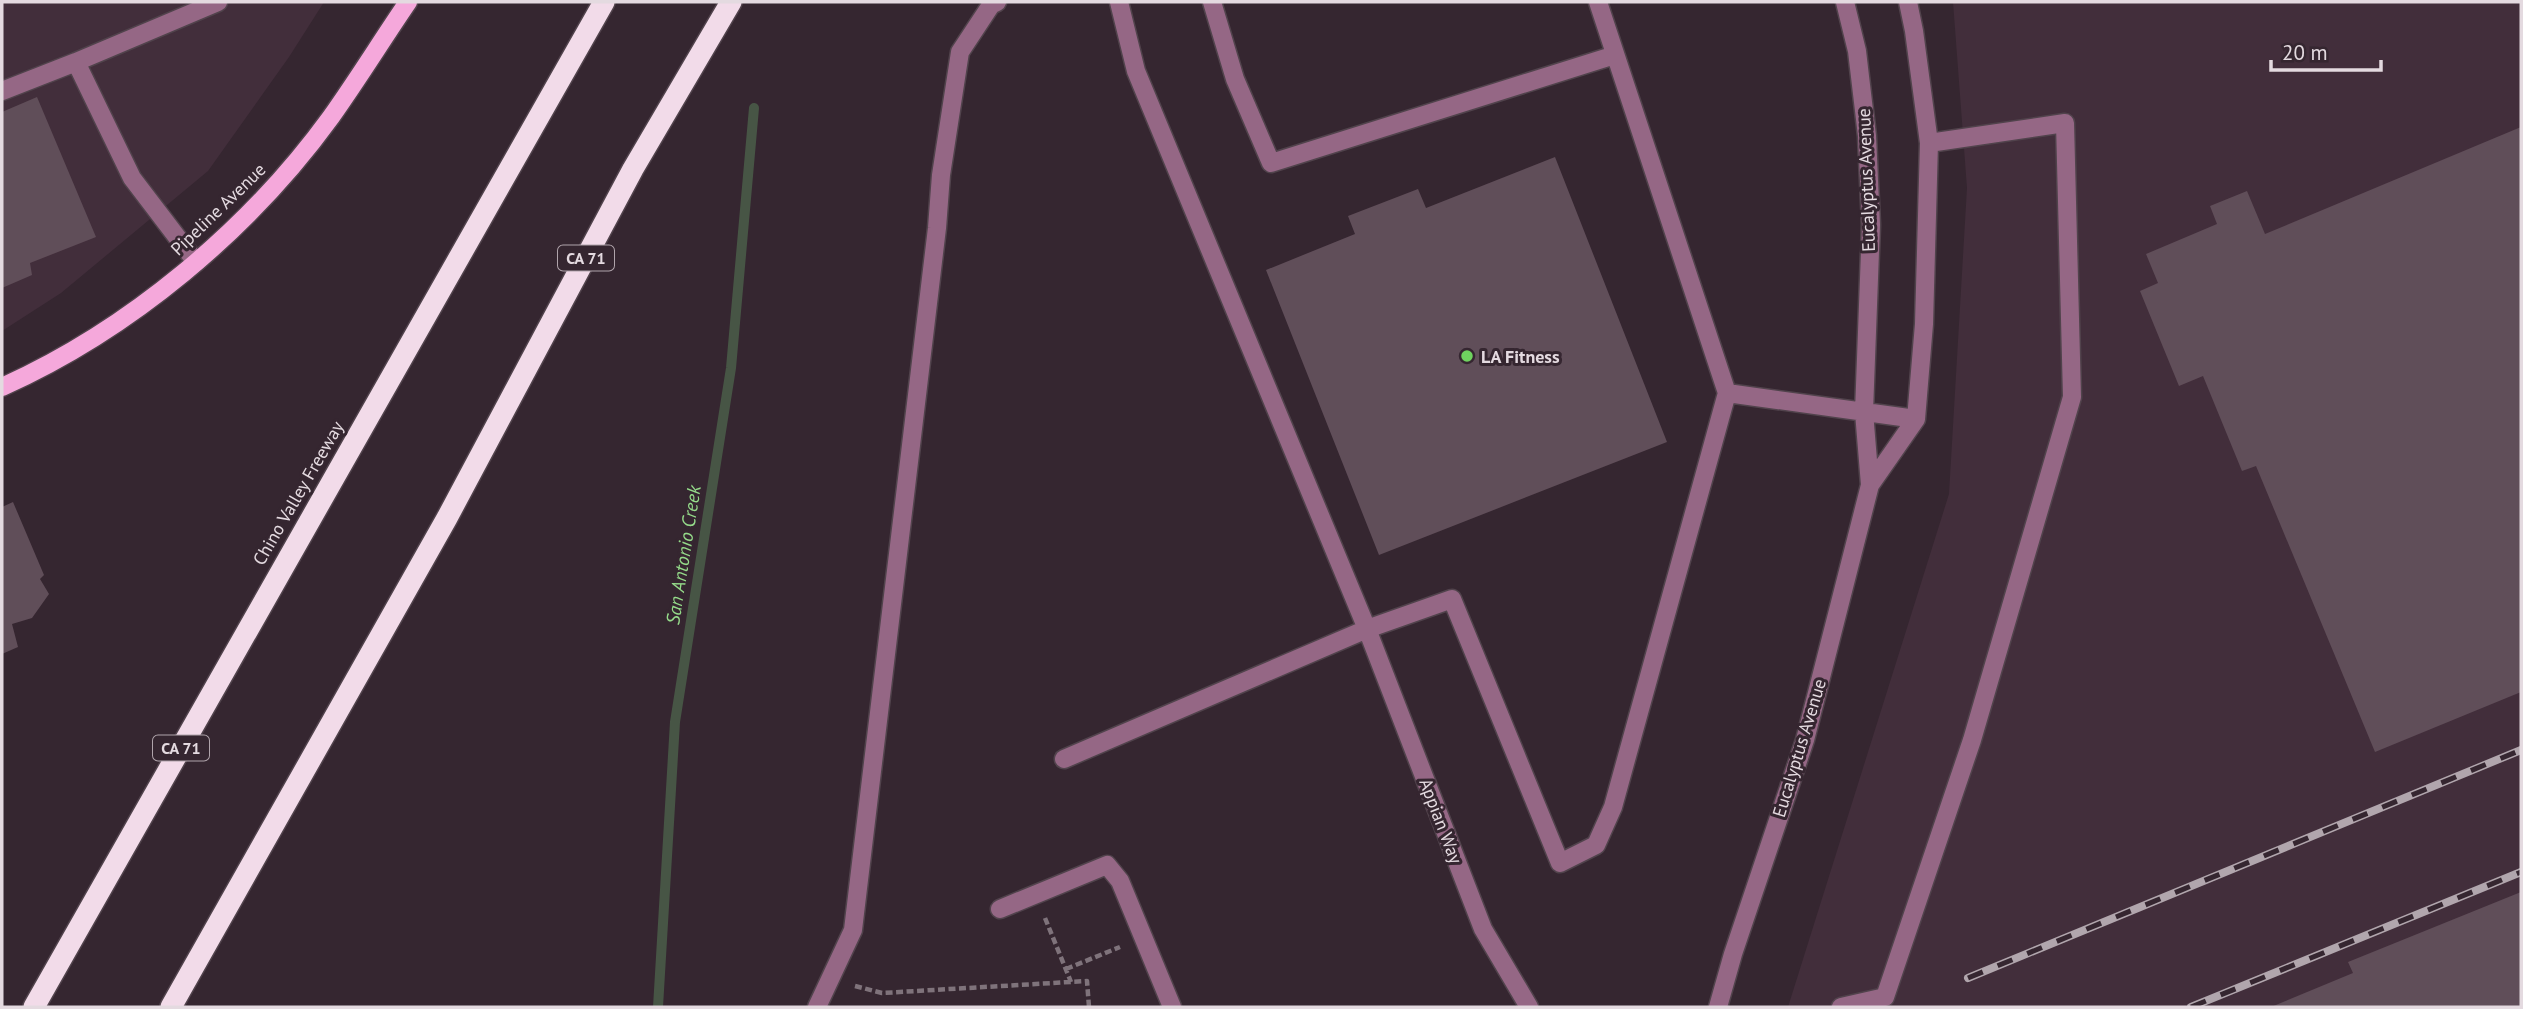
<svg xmlns="http://www.w3.org/2000/svg" width="2523" height="1009" font-family="'PT Sans',sans-serif">
  <style>
    .built { fill: #422e3b }
    .lines { fill: none; stroke-linecap: round; stroke-linejoin: round }
    .stream { stroke: #475545; stroke-width: 10 }
    .building { fill: #604e59 }
    .minor-casing { stroke: #51434c; stroke-width: 21 }
    .major-casing { stroke: #51434c; stroke-width: 21 }
    .highway-casing { stroke: #51434c; stroke-width: 24 }
    .path { stroke: #7f737b; stroke-width: 4.5; stroke-dasharray: 7 3.5; stroke-linecap: butt }
    .minor { stroke: #956785; stroke-width: 18 }
    .major { stroke: #f5a8db; stroke-width: 18 }
    .highway { stroke: #f2dbe9; stroke-width: 21 }
    .rail-casing { stroke: #b1a6ad; stroke-width: 8 }
    .rail { stroke: #352630; stroke-width: 5; stroke-dasharray: 16; stroke-linecap: butt }
    .poi-dot { fill: #6fd35f; stroke: #352630; stroke-width: 2.5 }
    .labels { text-anchor: middle; dominant-baseline: central; stroke-width: 6; stroke-linejoin: round; paint-order: stroke }
    .shield { fill: #352630; stroke: #b0a4ab; stroke-width: 2 }
    .shield-label { font-size: 16px; font-weight: bold; fill: #e4dae0 }
    .street-label { font-size: 18px; fill: #e4dae0; stroke: #352630 }
    .poi-label { font-size: 18px; font-weight: bold; fill: #e4dae0; stroke: #352630; text-anchor: start }
    .water-label { font-size: 19px; font-style: italic; fill: #95db8a; stroke: #352630 }
  </style>
  <rect width="100%" height="100%" fill="#352630"/>
  <!-- built -->
  <path class="built" d="M2,2H324L289,57L208,171L61,293L2,331Z
    M1953,2H2521V1007H1788L1949,494L1967,188Z"/>
  <g class="lines">
    <!-- stream -->
    <path class="stream" d="M658,1007L675,722L731,368L754,108"/>
  </g>
  <!-- building -->
  <path class="building" d="M37,97L96,237L30,263L32,275L2,288V112Z
    M2521,127V692L2375,752L2256,466L2242,471L2203,376L2179,386L2140,291L2158,283L2146,254L2217,224L2210,206L2247,191L2265,234Z
    M1555,157L1667,442L1379,555L1266,270L1355,234L1348,216L1418,189L1426,208Z
    M13,502L44,575L40,579L49,594L32,618L12,624L18,647L2,654V507Z
    M2521,892V1007H2271L2353,973L2348,962Z"/>
  <g class="lines">
    <defs>
      <path id="minor" d="M1119,2L1136,71L1367,629L1483,929L1529,1007
        M1212,2L1235,79L1271,163L1615,55
        M1598,2L1727,393L1916,419
        M76,62L218,2
        M2,91L76,62L132,178L196,262
        M1870,485L1916,419L1924,324L1929,143L1914,31L1908,2
        M1064,759L1367,629L1452,599L1560,863L1596,845L1613,807L1727,393
        M1000,909L1107,865L1120,881L1172,1007
        M817,1007L853,930L937,228L941,175L960,52L991,5L997,2
        M1718,1007L1733,954L1805,740L1870,485L1864,412L1871,225L1867,136L1857,51L1845,2
        M1841,1007L1885,997L1972,740L2072,397L2065,123L1929,143"/>
      <path id="major" d="M2,387C129,330 249,230 331,117C358,79 382,40 408,2"/>
      <path id="highway" d="M34,1007L604,2
        M171,1007L447,518L633,169L731,2"/>
    </defs>
    <!-- minor casing -->
    <use href="#minor" class="minor-casing"/>
    <!-- major casing -->
    <use href="#major" class="major-casing"/>
    <!-- highway casing -->
    <use href="#highway" class="highway-casing"/>
    <!-- path -->
    <path class="path" d="M1045,918L1071,982
      M1066,969L1120,947
      M855,986L882,993L1087,981L1089,1007"/>
    <!-- minor -->
    <use href="#minor" class="minor"/>
    <!-- major -->
    <use href="#major" class="major"/>
    <!-- highway -->
    <use href="#highway" class="highway"/>
    <defs>
      <path id="rail" d="M1968,978L2521,750
        M2191,1007L2521,872"/>
    </defs>
    <!-- rail casing -->
    <use href="#rail" class="rail-casing"/>
    <!-- rail -->
    <use href="#rail" class="rail"/>
  </g>
  <!-- markers -->
  <circle class="poi-dot" cx="1467" cy="356" r="7"/>
  <g class="labels">
    <!-- shield labels -->
    <g class="shield">
      <rect x="558" y="245.5" width="56" height="25" rx="5"/>
      <rect x="153" y="735.5" width="56" height="25" rx="5"/>
    </g>
    <g class="shield-label">
      <text x="586" y="258">CA 71</text>
      <text x="181" y="748">CA 71</text>
    </g>
    <!-- street labels -->
    <g class="street-label">
      <text transform="translate(1866 180) rotate(-92)">Eucalyptus Avenue</text>
      <text transform="translate(218 209) rotate(-44)">Pipeline Avenue</text>
      <text transform="translate(298 493) rotate(-60)">Chino Valley Freeway</text>
      <text transform="translate(1799 748) rotate(-73)">Eucalyptus Avenue</text>
      <text transform="translate(1441 821) rotate(69)">Appian Way</text>
    </g>
    <!-- poi labels -->
    <g class="poi-label">
      <text x="1481" y="356">LA Fitness</text>
    </g>
    <!-- water labels -->
    <g class="water-label">
      <text transform="translate(683 555) rotate(-81)">San Antonio Creek</text>
    </g>
  </g>
  <!-- border -->
  <rect width="2523" height="1009" fill="none" stroke="#e4dae0" stroke-width="7"/>
  <!-- scale -->
  <path d="M2271 60v10h110v-10" fill="none" stroke="#e4dae0" stroke-width="3.5"/>
  <text x="2282" y="60" font-size="21" fill="#e4dae0" stroke="#352630" stroke-width="5" paint-order="stroke">20 m</text>
</svg>
